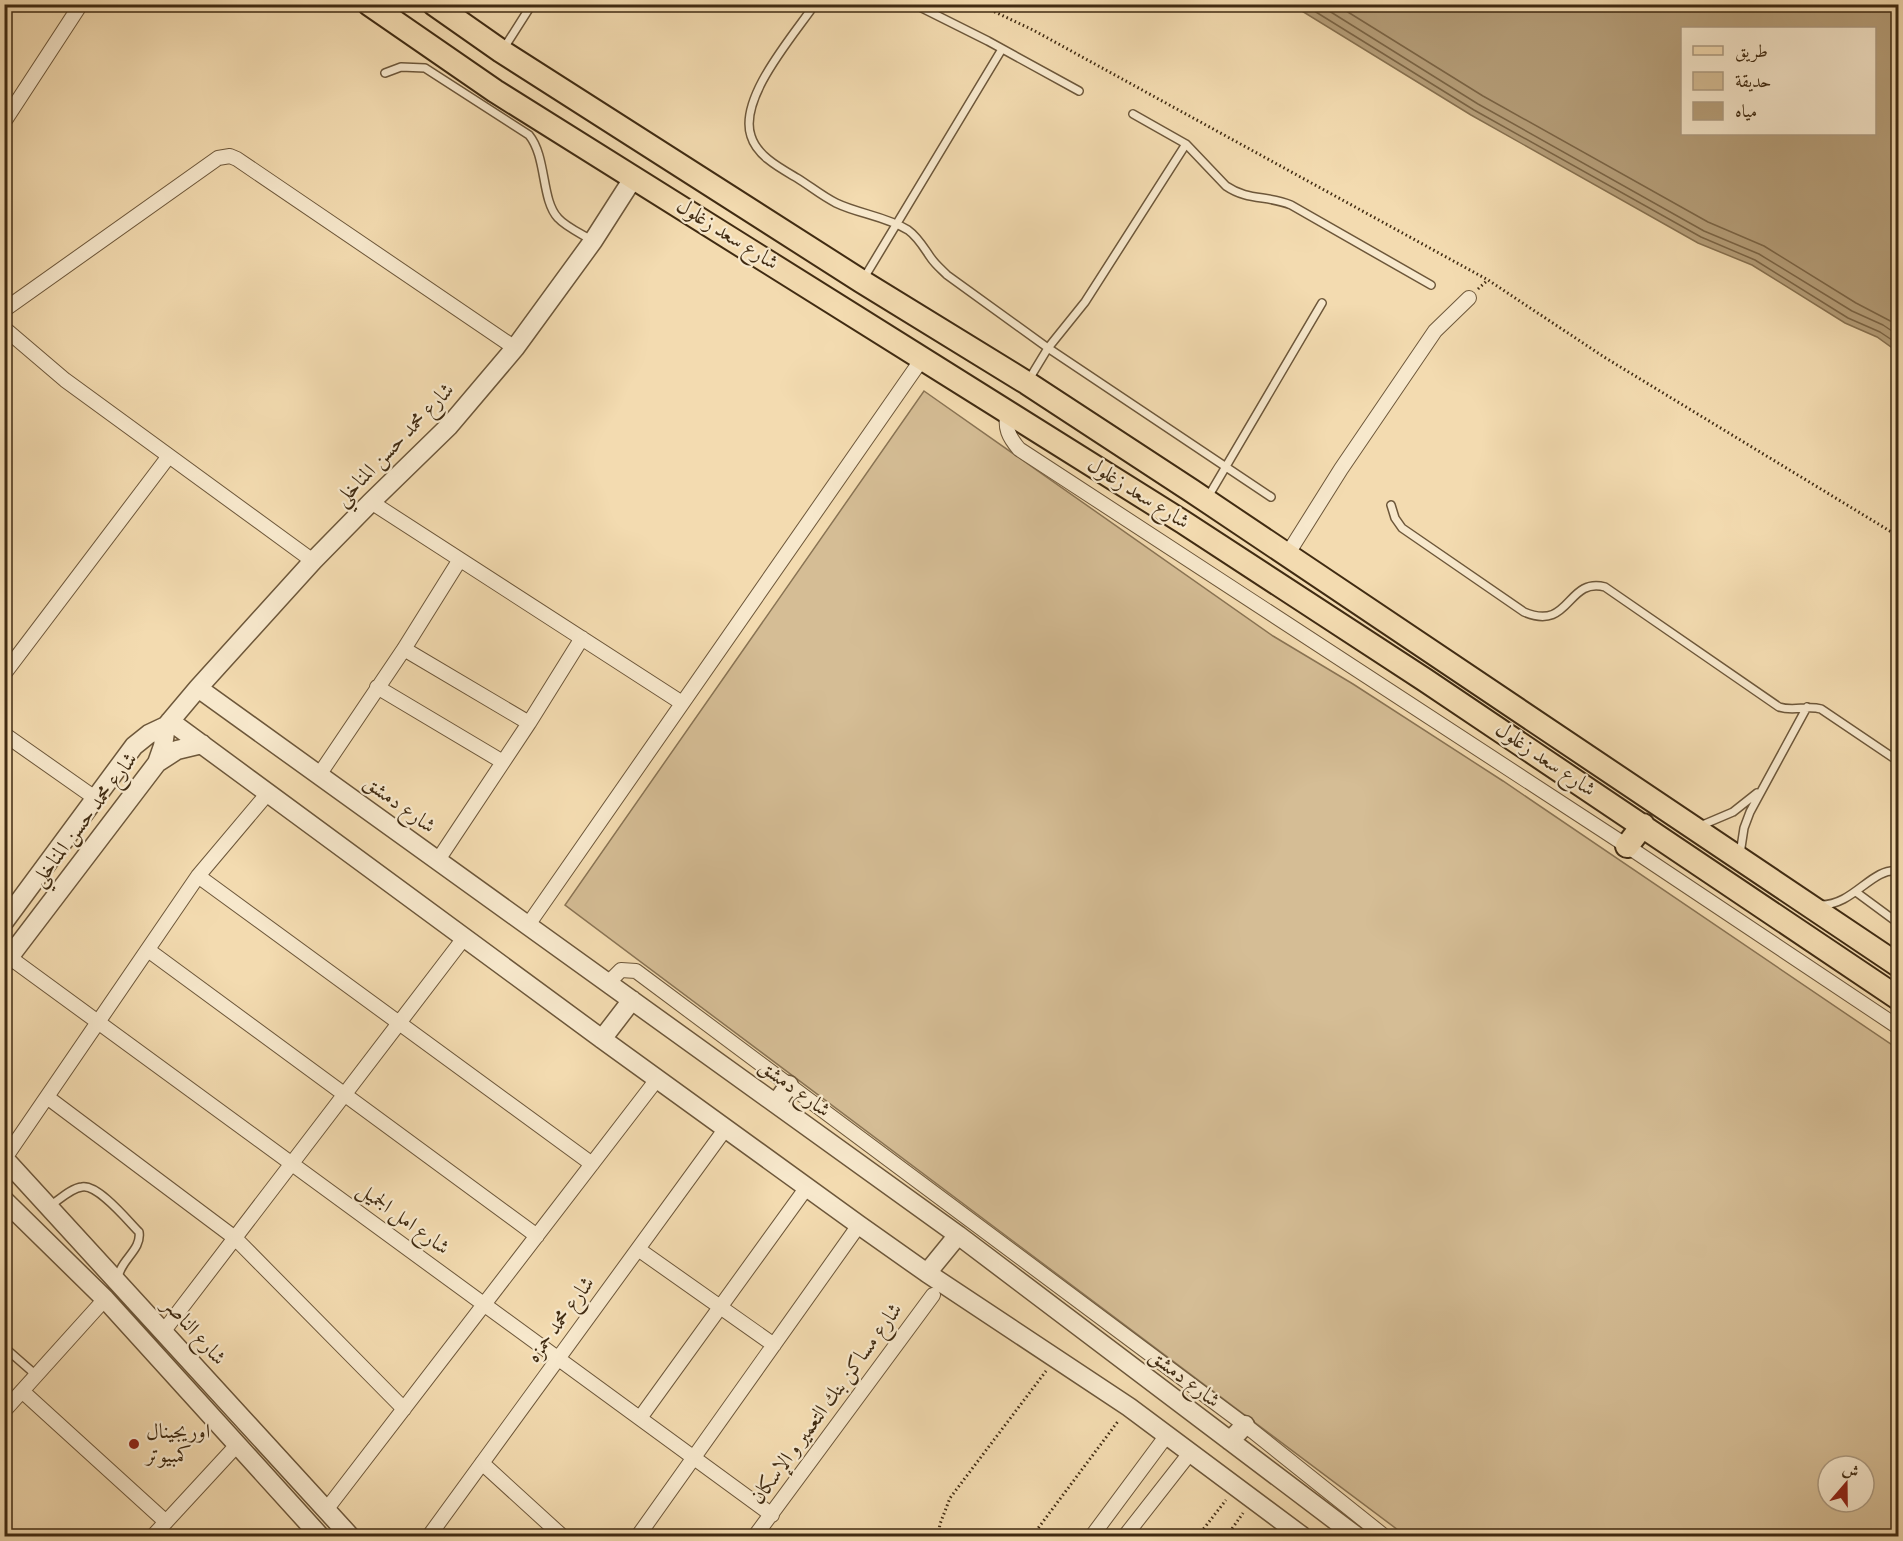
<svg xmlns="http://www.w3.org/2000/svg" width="1903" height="1541" font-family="Vollkorn,Amiri,serif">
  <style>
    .green { fill: #d5bd95; stroke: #8a7454; stroke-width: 1.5; fill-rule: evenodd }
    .water { fill: #b69f7a; stroke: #877150; stroke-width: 1.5; fill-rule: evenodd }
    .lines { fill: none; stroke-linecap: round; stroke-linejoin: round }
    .shore { stroke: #7b6546; stroke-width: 1.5 }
    .service-casing { stroke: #6d573a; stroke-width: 10 }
    .minor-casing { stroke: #6d573a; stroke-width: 16 }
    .tertiary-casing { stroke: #6d573a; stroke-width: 21 }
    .primary-casing { stroke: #402b12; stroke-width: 26 }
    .path { stroke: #402b12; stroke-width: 3; stroke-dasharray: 1.5 3; stroke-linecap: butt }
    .service { stroke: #f7e8cc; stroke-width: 7 }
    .minor { stroke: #f7e8cc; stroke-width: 14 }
    .tertiary { stroke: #f7e8cc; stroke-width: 18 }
    .primary { stroke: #f3dbb0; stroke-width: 22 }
    .poi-dot { fill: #8f2418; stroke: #f7e8cc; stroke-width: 2 }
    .labels { text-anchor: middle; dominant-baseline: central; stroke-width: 4.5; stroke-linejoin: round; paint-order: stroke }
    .street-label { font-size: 21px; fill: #402b12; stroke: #f7e8cc }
    .poi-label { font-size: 21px; fill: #402b12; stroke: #f7e8cc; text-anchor: start }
  </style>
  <rect width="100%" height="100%" fill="#f3dbb0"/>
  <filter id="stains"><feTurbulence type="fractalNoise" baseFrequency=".00333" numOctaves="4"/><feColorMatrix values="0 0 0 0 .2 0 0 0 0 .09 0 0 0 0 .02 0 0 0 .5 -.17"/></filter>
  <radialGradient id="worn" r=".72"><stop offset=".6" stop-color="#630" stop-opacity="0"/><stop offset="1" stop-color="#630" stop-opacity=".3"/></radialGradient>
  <!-- green -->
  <path class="green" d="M924,391L1273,636L1353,684L1503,781L1898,1049V1536H1406L565,905ZM1828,1466H1864V1502H1828Z"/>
  <!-- water -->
  <path class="water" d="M1292,5H1898V352L1877,337L1845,323L1752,265L1698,243L1471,115ZM1682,28H1874V134H1682Z"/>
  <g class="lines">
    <!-- shore -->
    <path class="shore" d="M1303,4L1474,110L1701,237L1755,260L1848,318L1880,332L1898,344
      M1318,4L1478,104L1704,231L1759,254L1852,311L1883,325L1898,335
      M1335,4L1483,96L1708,222L1764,246L1856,303L1898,325"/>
    <defs>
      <path id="service" d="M815,4C794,35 738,98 751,136C757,156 780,168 797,178C810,186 822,196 836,203C859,214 885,216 908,230C918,237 924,248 931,258C935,264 941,269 947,275L1048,348L1271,497
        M914,4L988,41L1079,91
        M504,48L532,4
        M385,73L401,67L425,68L529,135C547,157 541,200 558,218C566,227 582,234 593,241
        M1133,114L1186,144L1226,186C1248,201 1267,195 1291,205L1431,285
        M864,278L1002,49
        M1028,381L1048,348L1085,302L1186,144
        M1208,497L1322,303
        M1391,505L1395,518L1402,528L1524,612C1571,632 1566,577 1605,587L1779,707C1794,712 1806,705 1821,709L1898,761
        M1700,826L1733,812L1757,793
        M1740,854L1744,828L1750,812L1807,707
        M1856,892L1898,923
        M1821,905C1854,905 1872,867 1898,871
        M50,1206C59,1200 71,1188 82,1187C98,1184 128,1221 139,1232C142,1250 120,1260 118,1278
        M4,1347L36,1375"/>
      <path id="minor" d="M4,122L81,4
        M4,310L218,158L230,156L237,159L515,348
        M4,328L65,380L313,561
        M1008,412C1004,428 1009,437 1019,449L1627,846L1898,1027
        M371,502L682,703
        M1287,555L1341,469L1435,331L1469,298
        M404,649L529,723
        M4,674L169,456
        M377,687L503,762
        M4,734L95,798
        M319,775L404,649L459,561
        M438,860L529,723L582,638
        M198,876L592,1164
        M528,925L922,359
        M148,950L537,1236
        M9,957L772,1515
        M608,983L621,970L636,971L1245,1425L1384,1536
        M47,1097L235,1238L404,1409
        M5,1158L198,876L268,793
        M638,1249L774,1345
        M163,1332L464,938
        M22,1391L166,1522
        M4,1411L105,1299
        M640,1418L807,1187
        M482,1463L562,1536
        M326,1510L658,1078
        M153,1536L237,1445
        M429,1536L726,1128
        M638,1536L859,1225
        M755,1536L933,1295
        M1092,1536L1167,1435
        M1125,1536L1190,1453"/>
      <path id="tertiary" d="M198,688L958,1235L1356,1536
        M170,721L602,1039L859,1225L927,1273L1129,1407L1302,1536
        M157,763L177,750L202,744
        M4,922L134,746L149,734L166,726L198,688L313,561L371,502L449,426L515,348L593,241L634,177
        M4,964L157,763L163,746L166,726
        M602,1039L632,1000
        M776,1103L789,1085
        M4,1158L350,1536
        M4,1200L105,1299L320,1536
        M927,1273L958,1235
        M1230,1441L1245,1425"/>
      <path id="primary" d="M369,4L495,91L1183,522L1425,680L1898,998
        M434,4L501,51L861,281L1027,383L1192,491L1898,965
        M1627,846L1643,825"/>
    </defs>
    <!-- service casing -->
    <use href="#service" class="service-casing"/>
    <!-- minor casing -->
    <use href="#minor" class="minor-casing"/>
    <!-- tertiary casing -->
    <use href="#tertiary" class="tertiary-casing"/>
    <!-- primary casing -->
    <use href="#primary" class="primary-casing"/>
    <!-- path -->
    <path class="path" d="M978,4L1033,30L1488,280L1604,357L1898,536
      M1478,289L1488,280
      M938,1536L940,1524L950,1498L1046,1371
      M1037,1536L1036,1531L1119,1420
      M1198,1536L1226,1500
      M1227,1536L1243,1513"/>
    <!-- service -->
    <use href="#service" class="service"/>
    <!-- minor -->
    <use href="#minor" class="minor"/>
    <!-- tertiary -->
    <use href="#tertiary" class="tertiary"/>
    <!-- primary -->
    <use href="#primary" class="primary"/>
  </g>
  <!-- markers -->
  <circle class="poi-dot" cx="134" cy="1444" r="6"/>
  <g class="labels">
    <!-- street labels -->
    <g class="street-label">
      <text transform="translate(727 235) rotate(32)">شارع سعد زغلول</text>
      <text transform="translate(395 445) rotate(-46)">شارع محمد حسن المناخلي</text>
      <text transform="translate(1138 494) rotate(32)">شارع سعد زغلول</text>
      <text transform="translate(1545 760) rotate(34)">شارع سعد زغلول</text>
      <text transform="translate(399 805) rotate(36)">شارع دمشق</text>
      <text transform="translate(85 820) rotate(-53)">شارع محمد حسن المناخلي</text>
      <text transform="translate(794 1089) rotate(36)">شارع دمشق</text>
      <text transform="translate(403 1219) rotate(36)">شارع امل الجميل</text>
      <text transform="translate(561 1320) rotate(-54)">شارع محمد حمزه</text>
      <text transform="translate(194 1332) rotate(48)">شارع الناصر</text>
      <text transform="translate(1184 1379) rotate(37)">شارع دمشق</text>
      <text transform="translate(827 1404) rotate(-54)">شارع مساكن بنك التعمير و الإسكان</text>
    </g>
    <!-- poi labels -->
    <g class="poi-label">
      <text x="146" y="1432">اوريجينال<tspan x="146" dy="24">كمبيوتر</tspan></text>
    </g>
  </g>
  <!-- margin -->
  <rect width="1903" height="1541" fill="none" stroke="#f3dbb0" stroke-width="24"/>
  <rect x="6" y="6" width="1891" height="1529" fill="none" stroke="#402b12" stroke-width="3"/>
  <rect x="12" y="12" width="1879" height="1517" fill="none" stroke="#402b12" stroke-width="1.5"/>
  <!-- legend -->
  <rect x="1681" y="27" width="195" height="108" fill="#f7e8cc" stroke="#ae9c82" stroke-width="1.5"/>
  <rect x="1693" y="46" width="30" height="9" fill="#f3dbb0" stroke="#ae9c82" stroke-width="1.5"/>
  <text x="1735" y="57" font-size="18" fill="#402b12">طريق</text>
  <rect x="1693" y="72" width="30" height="18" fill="#d5bd95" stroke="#ae9c82" stroke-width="1.5"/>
  <text x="1735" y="87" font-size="18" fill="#402b12">حديقة</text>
  <rect x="1693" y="102" width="30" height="18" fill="#b69f7a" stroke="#ae9c82" stroke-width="1.5"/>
  <text x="1735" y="117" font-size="18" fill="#402b12">مياه</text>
  <!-- north arrow -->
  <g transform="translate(1846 1484) rotate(20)"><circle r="28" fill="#f7e8cc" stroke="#ae9c82" stroke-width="1.5"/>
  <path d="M0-4.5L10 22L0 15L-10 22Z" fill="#8f2418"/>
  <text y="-9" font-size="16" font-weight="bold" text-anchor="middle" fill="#402b12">ش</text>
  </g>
  <rect width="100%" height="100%" filter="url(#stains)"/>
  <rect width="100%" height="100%" fill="url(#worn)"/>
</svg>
